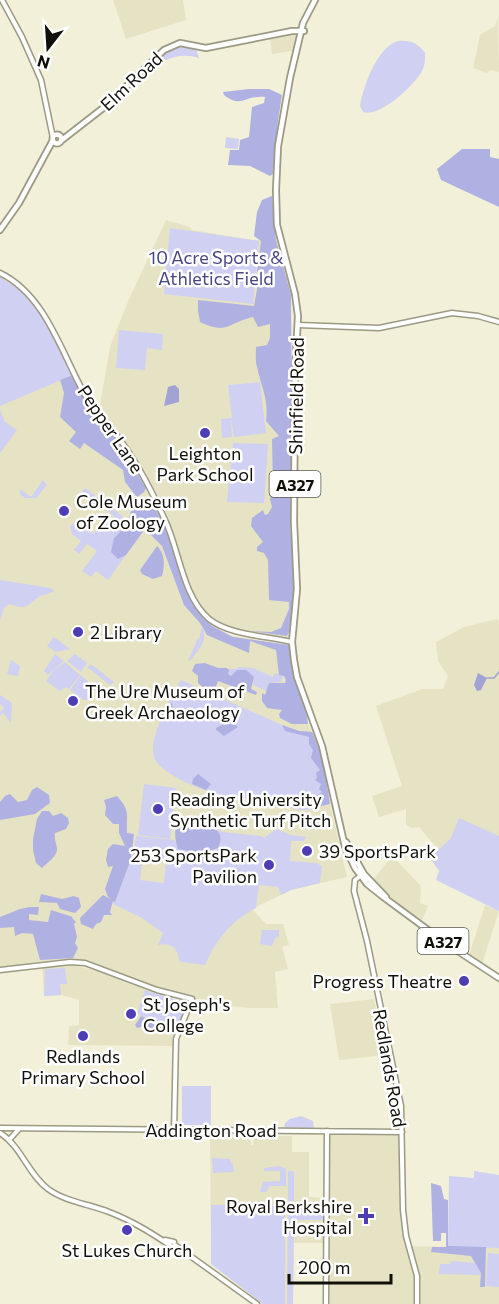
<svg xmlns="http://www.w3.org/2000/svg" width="499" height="1304" font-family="Commissioner,sans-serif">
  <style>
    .built { fill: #e6e3c4 }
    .green { fill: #cfd0f2 }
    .forest { fill: #afb1e2 }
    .water { fill: #a2a3d4 }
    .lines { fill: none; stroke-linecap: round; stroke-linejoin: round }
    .stream { stroke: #a2a3d4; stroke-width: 1.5 }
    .tertiary-casing { stroke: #9c9a84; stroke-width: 7 }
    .secondary-casing { stroke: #9c9a84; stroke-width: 8 }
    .primary-casing { stroke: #9c9a84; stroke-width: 8 }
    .tertiary { stroke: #fff; stroke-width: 4 }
    .secondary { stroke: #fff; stroke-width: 4.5 }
    .primary { stroke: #fff; stroke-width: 4.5 }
    .poi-dot { fill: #4e3db4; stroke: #fff; stroke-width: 2 }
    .labels { text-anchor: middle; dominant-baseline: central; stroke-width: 5; stroke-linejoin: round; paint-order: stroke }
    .shield { fill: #fff; stroke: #585852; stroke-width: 1.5 }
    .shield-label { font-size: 16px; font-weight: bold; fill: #111008 }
    .street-label { font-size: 18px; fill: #111008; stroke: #fff }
    .park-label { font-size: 18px; fill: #494684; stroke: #fff }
    .poi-label { font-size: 18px; fill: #111008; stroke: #fff; text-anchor: start }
  </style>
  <rect width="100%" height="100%" fill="#f2f0d8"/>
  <!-- built -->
  <path class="built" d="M113,0H183L186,20L126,39Z
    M498,17L499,72L490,70L487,73L473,68L480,35L495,26Z
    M295,35L297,36L292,51L272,54L270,39Z
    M166,220L190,227L192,230L253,240H276L291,295L292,483L290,525L295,588L288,638L237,629L218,622L207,614L192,589L167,515L151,483L133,452L99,410L110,347L129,299Z
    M0,277L17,288L43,317L89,403L129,457L162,519L187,590L195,607L212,626L226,635L289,645L292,670L296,685L306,709L308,724L319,746L324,763L330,804L347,877L291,890L252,909L266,924H283L289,945L282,947L288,969L275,972L278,1008H250L219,1005L158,988L93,963L70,960L44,961L0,968Z
    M497,619L499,622V836L451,838L439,850L419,827L411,828L406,825V809L379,817L372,796L402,786L376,706L422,689H443L448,676L438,661L436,642L464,627Z
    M392,856L421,886L420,903L428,906L421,923L372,881Z
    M485,905L499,911L482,964L469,955Z
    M69,964L97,971L148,991L187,1003L176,1032L173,1046L68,1045L69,1026L79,1025V1000L62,995L44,996L42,966Z
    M374,999L386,1055L339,1060L330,1004Z
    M329,1133H400L402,1210L416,1277L415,1304H330L328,1243H294L293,1304H263L211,1264L210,1136H251V1145H253L254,1136H292V1152H309V1197L324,1198V1221L330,1220Z
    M411,1246L499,1248V1304H419V1277Z"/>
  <!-- green -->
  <path class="green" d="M398,41C410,40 418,43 425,53C425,60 425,66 422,71C414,86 379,118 363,112L360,106C363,87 377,47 398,41Z
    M181,46L196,49L199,58C181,52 160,58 151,74L150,68C159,59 168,49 181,46Z
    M226,137L239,139L238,149L225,148Z
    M170,228L259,241L253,304L164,294Z
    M0,277L17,288L36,305L73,375L0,406Z
    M119,330L163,334L162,350L147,348L145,370L116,368Z
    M260,382L266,433L234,437L231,419L232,437L222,438L221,419L232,418L228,385Z
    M0,410L5,422L17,430L0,453Z
    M233,443L268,444L264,503L227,502Z
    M43,480L47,485L36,498H25L20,494V489L31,497Z
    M85,488L130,522L114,538L118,559L126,555L108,580L96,571L91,577L82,571L97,551L87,544L79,554L74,550L81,541L72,534L70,526L76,522L82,526L86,520L92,524L88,530L93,534L106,518L110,521L114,516L89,496L87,498L81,493Z
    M0,580L51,588L54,591C49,594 40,595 36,599C26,608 23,609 9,604L4,608L0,620Z
    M202,627C209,641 198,649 191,660L188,661L198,638L199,639Z
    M54,637L70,649L56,652L47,646Z
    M55,654L64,661L48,675L44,671Z
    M75,654L87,663L81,672L67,661Z
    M11,660L20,666L18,676L7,674Z
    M65,662L80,675L69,689L66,687L60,691L46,681L54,670Z
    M90,665H92L114,682L110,685L87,667Z
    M238,667L253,668L273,677L275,673L283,676L281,682L269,683L267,691L253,685L254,677L231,676L228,674L229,669H238Z
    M81,675L96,689L88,700H84L70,690Z
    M181,680L282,725L299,731L312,732L319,746L330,804C321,806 312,810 303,810C293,810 282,804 272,802C256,799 241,798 226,796C208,793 160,775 154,757C148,739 171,696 181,680Z
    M0,695L12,703L11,723L3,713L0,716V712L4,708L0,704Z
    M144,784L176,788L170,839L138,835Z
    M459,818L499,836V911L436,880L439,871L430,858L451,838Z
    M213,828L223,832L261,836L264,838L276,829L291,835L306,837L304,841H291L290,861L316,863L322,866L320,883L291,890L281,895L278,887L259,885L256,908C231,921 216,940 205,965L182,962L179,961C179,948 170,942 158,945L163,933L142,918L113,904V900L115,901L131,859L142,862L140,880L164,883L166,864L171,865V860L133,855L136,836L175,840L178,849L200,853L218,848C222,839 220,833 213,828Z
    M262,930H279V937L275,938L272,946L260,944Z
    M65,968L67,984H60L61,995L44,996L45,969Z
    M145,990L187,1003L176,1032L137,1014Z
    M182,1086H211V1125H182Z
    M301,1116L313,1121L314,1128H284L285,1123L290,1119Z
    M212,1158L230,1159L231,1163L233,1164L234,1172L213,1173Z
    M279,1166L286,1169V1186H270L266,1192H260L263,1182L280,1181V1171H264V1168Z
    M288,1171H294V1201H288Z
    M474,1171L499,1175V1248L448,1247L449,1176L474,1178Z
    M307,1204H324V1220H294L293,1304H287L288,1206H306Z
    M211,1205L285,1206V1304H263L211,1264Z
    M488,1253L499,1254V1287L486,1286Z
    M451,1261L475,1263L482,1275L439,1274L440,1264H450Z"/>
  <!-- forest -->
  <path class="forest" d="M249,89H269L282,95L278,121L273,174L270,176L250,166L228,165L230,150H239L240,140L249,137L252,107L264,103L265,97C244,95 242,109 224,95L223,92Z
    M462,149H490V157L499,159V207L441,180L437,169Z
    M272,196L276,240L291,295L292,439L290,525L295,588L289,632L287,636L250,631L271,632L281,628L289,609V602L269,600L268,560L264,553L257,551V547L263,542L251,526L252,518L263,510L265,515L268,514L272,507L270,499L273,490L272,439L279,436L266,421C269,400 261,386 257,367C255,360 256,353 256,347L267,345L270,338V324L258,327L253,317C227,323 228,335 200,322L198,311V300L254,306L259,278L257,271L261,241L254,236L257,212L262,200Z
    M73,375C95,414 124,448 146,488L144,492L137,497L125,482L123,470L84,443L80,449L69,441L76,432L60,417L64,393L60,380Z
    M151,498L169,537L187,590L195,607L205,619L212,626L233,637L289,645L292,670L306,709L308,724H292L280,718L279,714L282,710L267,708L262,701V693L265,695L269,683H285L286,680L284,676L279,675L276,650L250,641L249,653L207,635L200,623L184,605L162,546L145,529L126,555L118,559L111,552L114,538L132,520L129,518C131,506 140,502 151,498Z
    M157,546C165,553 165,566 162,576L153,579L142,574L140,570Z
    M205,663L218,668H227L229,670L228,674L231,676L237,670H246L254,677L251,689L257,692L256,695L218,681L215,689L225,694L211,688L205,689L198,683V676L192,671L195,664Z
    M172,703L173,709L176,710V715C166,719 160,720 151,714L153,709L165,711L168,705Z
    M229,716L231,721L238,727L224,736L216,730V728L227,722V717Z
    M282,725L299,731L312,732C323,755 326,779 330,804L311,808L307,803V801L313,799L320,802L316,796L322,792L319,789L321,784L315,780L317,778L316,773L320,770L311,758L313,750L309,744V737L285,731Z
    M198,774L211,784L206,790L192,784L193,779Z
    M37,787L49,795L50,803L35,814L0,820V802L5,796L10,794L18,802L27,800L32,790Z
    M117,796C131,812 126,814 127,833L134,834L131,859L115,902L113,901L110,912L112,915H104L101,922L96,924L93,929L81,924L80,918L103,895L112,900L108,897L105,889L113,866L108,867L106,860L108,849L113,844L125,846L119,833V824H113L105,815L106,807L104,800Z
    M42,811H49L53,816L61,813L68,818L69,823L66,829L55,833C54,840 56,841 57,848C58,856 47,863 42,868L36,863L33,850V839L37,819Z
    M179,820L187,827C201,827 229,823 218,848L200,853L178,849C175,841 173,827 179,820Z
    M41,894L62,899L74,896L79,898L81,907L75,913L60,909L57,903L39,902Z
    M30,907H39L38,915L29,914V920L48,922L51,910L73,917L72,918L76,922L74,924L77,937L75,943L78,948L73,958L40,960L33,934L22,933L15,936L14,927L0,928V917L20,909Z
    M141,1016L176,1032L175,1035L145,1026L137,1028L135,1025Z
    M431,1183L441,1186L444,1199L448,1200V1246L486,1247L485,1287H480L481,1273L471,1256L431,1252L432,1247H446V1233H441V1241H433Z"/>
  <!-- water -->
  <path class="water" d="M175,385L179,389V402L164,406L168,387Z
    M478,673L487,678L481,690L477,691L474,685Z"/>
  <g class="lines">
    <!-- stream -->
    <path class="stream" d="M487,678H494L499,672"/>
    <defs>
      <path id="tertiary" d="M2,0L22,37L41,80L53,138
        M0,273C48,296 63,359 89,402C97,415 108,425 118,437C137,462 152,491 165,520C180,552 182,595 209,619C229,635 267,636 292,642
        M298,325L379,328L452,313L478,316L499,322
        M363,874L355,880L354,891L367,941L401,1106L403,1210L406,1236L417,1276V1304
        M0,970L70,962L85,963L157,990L192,999L176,1039L174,1131
        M0,1128L402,1132
        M0,1133C21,1146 28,1174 48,1189C66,1202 89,1204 109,1212C133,1221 153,1234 174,1248
        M9,1140L19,1129
        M165,1240L174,1242
        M175,1245L257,1304
        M326,1304L327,1131"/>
      <path id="secondary" d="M52.5 139a4.5 4.5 0 1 1 9 0a4.5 4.5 0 1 1-9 0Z
        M62,140L107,105L164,50L180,43L206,48L292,31H304
        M0,230L19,203L53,140"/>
      <path id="primary" d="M315,0L303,23L290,78L278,146L276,190L277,225L295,294L298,316L295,375L294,522L297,589L292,642L294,660L297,677L322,746L345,847L355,868L367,884L382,896L447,944L499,978
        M346,842L364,874L386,897"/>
    </defs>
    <!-- tertiary casing -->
    <use href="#tertiary" class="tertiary-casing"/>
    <!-- secondary casing -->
    <use href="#secondary" class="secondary-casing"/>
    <!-- primary casing -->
    <use href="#primary" class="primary-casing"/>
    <!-- tertiary -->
    <use href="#tertiary" class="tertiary"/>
    <!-- secondary -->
    <use href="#secondary" class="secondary"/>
    <!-- primary -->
    <use href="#primary" class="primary"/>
  </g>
  <!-- markers -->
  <g class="poi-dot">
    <circle cx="205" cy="433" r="6"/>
    <circle cx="64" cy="511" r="6"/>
    <circle cx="78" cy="632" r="6"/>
    <circle cx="73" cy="701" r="6"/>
    <circle cx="158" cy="809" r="6"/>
    <circle cx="307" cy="851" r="6"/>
    <circle cx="269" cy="865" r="6"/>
    <circle cx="464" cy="981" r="6"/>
    <circle cx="131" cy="1014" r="6"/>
    <circle cx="83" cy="1036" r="6"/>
    <path d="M363 1207h6v6h6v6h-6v6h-6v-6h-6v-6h6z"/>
    <circle cx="127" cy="1230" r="6"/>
  </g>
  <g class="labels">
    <!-- shield labels -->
    <g class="shield">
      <rect x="269.5" y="471" width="51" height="26" rx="4.5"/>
      <rect x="417.5" y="928" width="51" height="26" rx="4.5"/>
    </g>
    <g class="shield-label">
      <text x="295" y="484">A327</text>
      <text x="443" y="941">A327</text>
    </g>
    <!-- street labels -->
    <g class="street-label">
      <text transform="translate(131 81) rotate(-43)">Elm Road</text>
      <text transform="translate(296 396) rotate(-89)">Shinfield Road</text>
      <text transform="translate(111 429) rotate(56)">Pepper Lane</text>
      <text transform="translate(390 1068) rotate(80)">Redlands Road</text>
      <text x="211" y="1130">Addington Road</text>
    </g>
    <!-- park labels -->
    <g class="park-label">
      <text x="216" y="257">10 Acre Sports &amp;<tspan x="216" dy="21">Athletics Field</tspan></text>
    </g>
    <!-- poi labels -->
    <g class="poi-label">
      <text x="205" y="453" text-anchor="middle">Leighton<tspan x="205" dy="21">Park School</tspan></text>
      <text x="76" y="501">Cole Museum<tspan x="76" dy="21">of Zoology</tspan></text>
      <text x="90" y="632">2 Library</text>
      <text x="85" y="691">The Ure Museum of<tspan x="85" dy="21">Greek Archaeology</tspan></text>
      <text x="170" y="799">Reading University<tspan x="170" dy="21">Synthetic Turf Pitch</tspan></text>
      <text x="319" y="851">39 SportsPark</text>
      <text x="257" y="855" text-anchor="end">253 SportsPark<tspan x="257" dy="21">Pavilion</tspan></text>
      <text x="452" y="981" text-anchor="end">Progress Theatre</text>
      <text x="143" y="1004">St Joseph's<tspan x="143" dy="21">College</tspan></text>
      <text x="83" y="1056" text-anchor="middle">Redlands<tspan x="83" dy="21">Primary School</tspan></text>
      <text x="352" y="1206" text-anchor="end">Royal Berkshire<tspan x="352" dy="21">Hospital</tspan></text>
      <text x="127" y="1250" text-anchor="middle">St Lukes Church</text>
    </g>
  </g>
  <!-- north arrow -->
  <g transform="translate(48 48) rotate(197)" stroke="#ffffff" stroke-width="4.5" paint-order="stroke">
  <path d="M0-4.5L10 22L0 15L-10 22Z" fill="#111008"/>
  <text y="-9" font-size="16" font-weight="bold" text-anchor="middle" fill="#111008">N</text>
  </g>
  <!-- scale -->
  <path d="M289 1274v9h102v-9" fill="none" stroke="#111008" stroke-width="3"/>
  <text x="298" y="1274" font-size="18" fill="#111008" stroke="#ffffff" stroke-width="4.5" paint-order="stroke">200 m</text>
</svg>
